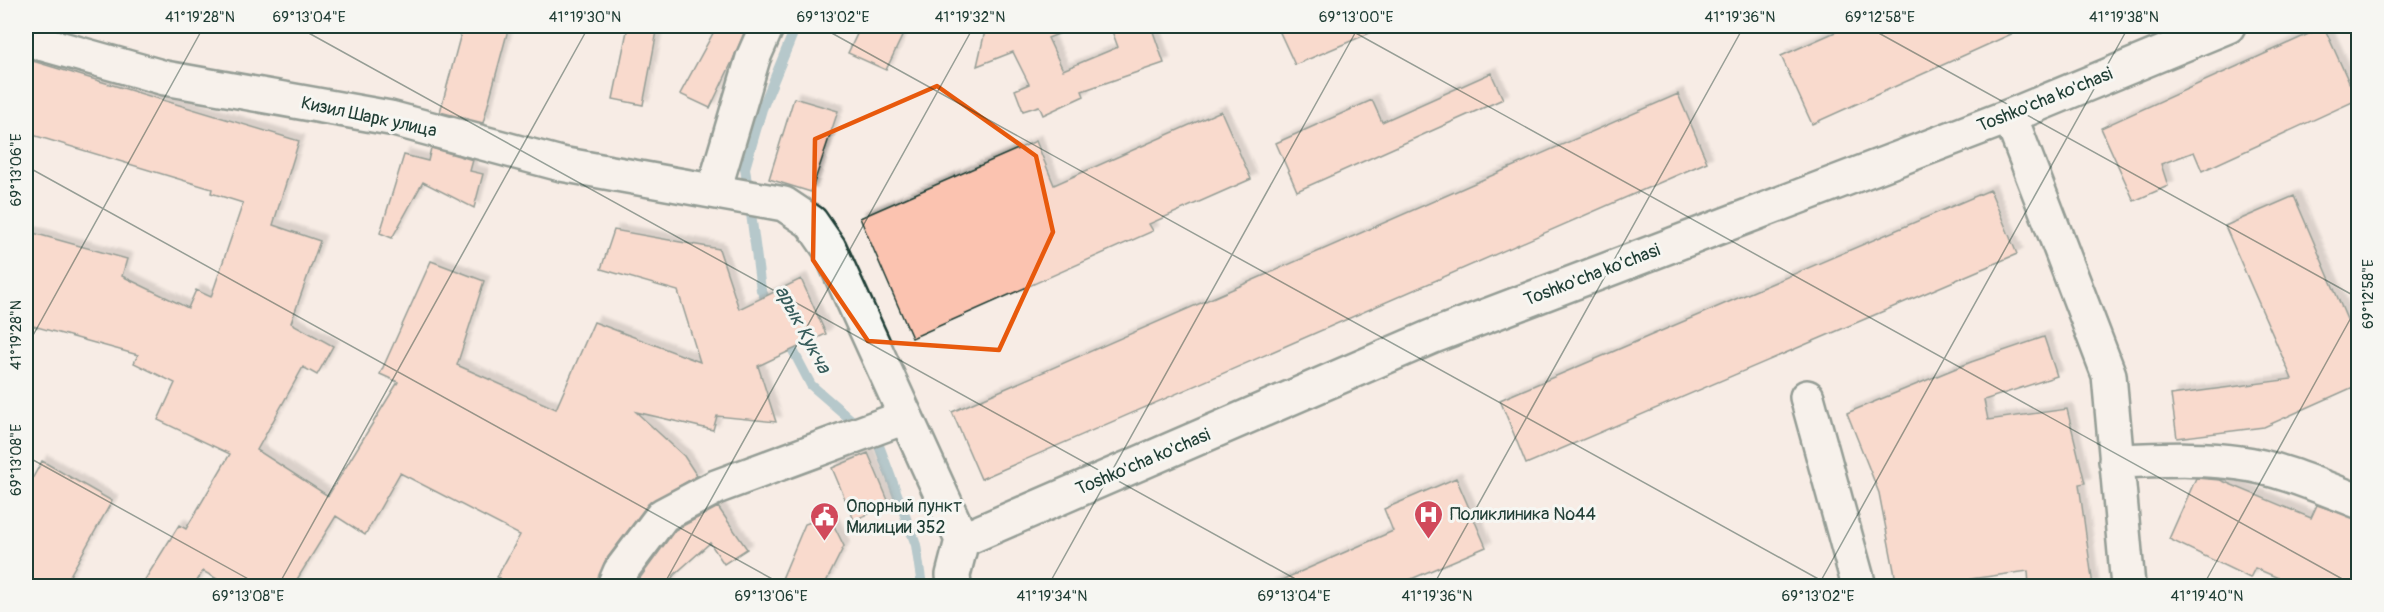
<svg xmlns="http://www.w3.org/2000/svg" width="2384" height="612" font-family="Pangolin,sans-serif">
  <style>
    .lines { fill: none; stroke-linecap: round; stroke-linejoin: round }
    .stream { stroke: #669baa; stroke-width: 10 }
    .building { fill: #fbc3b0; stroke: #1f3d34; stroke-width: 1.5; filter: url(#shadow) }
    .minor-casing { stroke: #1f3d34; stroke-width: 38 }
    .minor { stroke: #f6f6f2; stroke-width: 33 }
    .marked { fill: none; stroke: #e8590c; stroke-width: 4.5; stroke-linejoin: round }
    .ticks { fill: none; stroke: #1f3d34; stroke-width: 1.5; stroke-opacity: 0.45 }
    .labels { text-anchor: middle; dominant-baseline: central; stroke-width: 6; stroke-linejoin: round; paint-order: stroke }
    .street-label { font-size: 18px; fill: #1f3d34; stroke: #f6f6f2 }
    .poi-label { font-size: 18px; fill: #1f3d34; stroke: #f6f6f2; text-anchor: start }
    .water-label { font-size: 20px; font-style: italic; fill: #375c5b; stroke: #f6f6f2 }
    .neatline { fill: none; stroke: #1f3d34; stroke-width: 2 }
    .ticks-label { font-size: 15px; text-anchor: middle; fill: #1f3d34 }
  </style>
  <defs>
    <filter id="shadow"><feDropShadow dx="5.5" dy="-5.5" stdDeviation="1.5" flood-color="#0004"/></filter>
  </defs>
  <rect width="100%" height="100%" fill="#f7ece5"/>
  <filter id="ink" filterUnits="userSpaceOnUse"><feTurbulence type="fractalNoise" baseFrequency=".0167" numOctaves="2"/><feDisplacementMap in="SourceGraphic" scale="12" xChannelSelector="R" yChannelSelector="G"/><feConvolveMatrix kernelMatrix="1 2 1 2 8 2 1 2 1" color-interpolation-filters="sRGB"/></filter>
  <g filter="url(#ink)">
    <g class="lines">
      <!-- stream -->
      <path class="stream" d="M770,307L761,290L745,168L762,109L796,26
        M786,337L811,385L878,443L916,545L922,586"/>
    </g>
    <!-- building -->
    <path class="building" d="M463,26H509L483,123L440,112Z
      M628,26H658L643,105L613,99Z
      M717,26H747L732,62L710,108L680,94Z
      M861,26H907L886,70L848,53Z
      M1000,26H1070L1071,29L1048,38L1063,70L1118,47L1110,26H1151L1164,63L1082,91L1084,96L1043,115L1039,106L1023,111L1015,90L1029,84L1013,52L977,66L985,31L1001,28Z
      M1277,26H1386L1295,65Z
      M1849,26H2029L1812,124L1781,56Z
      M2324,27L2357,100L2202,171L2194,152L2161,164L2168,186L2134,201L2101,128Z
      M26,59L299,141L273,225L320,241L291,323L333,346L317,375L303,367L257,450L328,496L398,382L380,374L431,261L484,281L457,365L556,409L594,322L700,362L678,291L601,269L614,230L719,249L739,309L801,279L826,334L758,366L776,422L717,416L713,430L636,412L684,456L697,476L648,504L605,561L596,586H513L497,577L520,535L400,473L365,535L336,516L293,586H229L203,571L194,586H141L179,525L186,529L230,454L158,420L175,383L134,363L138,355L26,324V231L127,259L122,276L188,308L196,290L211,297L243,203L211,193L212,189L26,133Z
      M1491,73L1503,99L1297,191L1276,143L1372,100L1382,122Z
      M1678,94L1707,162L981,479L952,412Z
      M794,98L838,111L811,192L769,179Z
      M1221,111L1251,179L1149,224L1153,231L912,338L860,218L1036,141L1054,185Z
      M431,148L473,160L470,171L483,174L474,208L423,182L392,238L380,233L404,155L428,161Z
      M1990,190L2017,254L1526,464L1500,400Z
      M2294,196L2358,345V385L2264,427L2177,438L2171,395L2292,379L2225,226Z
      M2044,337L2057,376L1984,400L1988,420L2067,409L2085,483L2079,484L2093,586H2029L2028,571L1971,579V586H1897L1879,493L1847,413L1971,362Z
      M868,453L890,505L854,520L832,468Z
      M42,461L112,501L64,586H26V490Z
      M1456,478L1486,547L1395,586H1268L1393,531L1384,509Z
      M2196,478L2220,480L2311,518L2317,505L2358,519V586H2297L2255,568L2250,578L2169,539Z
      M718,507L747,549L724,564L710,543L674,575L666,586H634L675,530Z
      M829,516L844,546L824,586H779L805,524Z"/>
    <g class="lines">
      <defs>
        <path id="minor" d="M26,39L165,78L390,118L561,164L784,204L811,222L829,248L962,540
          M2010,116L2109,375L2128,586
          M714,190L753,58L767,26
          M1807,397L1859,586
          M2116,461C2157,460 2199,457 2240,463C2276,467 2324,488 2358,501
          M962,540L1431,337L2010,116L2228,26
          M614,586L620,572L663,515L716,487L905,417
          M954,586L953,575L962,540"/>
      </defs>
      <!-- minor casing -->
      <use href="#minor" class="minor-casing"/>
      <!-- minor -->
      <use href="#minor" class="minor"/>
    </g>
  </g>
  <!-- marked area -->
  <path d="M0 0H2384V612H0ZM937,86L1036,156L1053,232L999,350L868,341L813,260L815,139Z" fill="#f7ece5" fill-opacity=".55" fill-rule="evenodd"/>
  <path class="marked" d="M937,86L1036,156L1053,232L999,350L868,341L813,260L815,139Z"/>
  <!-- ticks -->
  <path class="ticks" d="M296,26L1308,586M819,26L1831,586M1343,26L2355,586M1866,26L2358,298M26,166L785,586M26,348L204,26M26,456L261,586M278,586L589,26M663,586L974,26M1048,586L1359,26M1433,586L1744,26M1818,586L2129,26M2203,586L2358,305"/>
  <!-- icons -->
  <defs>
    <symbol id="hospital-pin" viewBox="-11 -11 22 30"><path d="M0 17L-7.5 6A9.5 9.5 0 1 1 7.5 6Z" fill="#d1495b" stroke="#f6f6f2"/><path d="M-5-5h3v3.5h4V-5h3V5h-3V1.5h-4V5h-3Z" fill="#fff"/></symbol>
    <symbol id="civic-pin" viewBox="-11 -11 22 30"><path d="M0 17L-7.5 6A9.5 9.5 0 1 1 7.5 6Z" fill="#d1495b" stroke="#f6f6f2"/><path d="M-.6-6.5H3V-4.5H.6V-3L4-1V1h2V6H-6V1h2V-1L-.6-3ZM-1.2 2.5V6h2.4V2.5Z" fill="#fff"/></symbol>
  </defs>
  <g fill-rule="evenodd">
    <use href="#hospital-pin" x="1412" y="498" width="33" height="45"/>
    <use href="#civic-pin" x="808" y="500" width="33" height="45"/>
  </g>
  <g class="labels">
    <!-- street labels -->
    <g class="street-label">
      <text transform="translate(2045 100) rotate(-22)">Toshko'cha ko'chasi</text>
      <text transform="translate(369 117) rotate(12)">Кизил Шарк улица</text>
      <text transform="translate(1592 275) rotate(-21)">Toshko'cha ko'chasi</text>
      <text transform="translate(1143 462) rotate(-23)">Toshko'cha ko'chasi</text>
    </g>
    <!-- poi labels -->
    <g class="poi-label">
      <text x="846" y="506">Опорный пункт<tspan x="846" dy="21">Милиции 352</tspan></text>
      <text x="1450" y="514">Поликлиника №44</text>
    </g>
    <!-- water labels -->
    <g class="water-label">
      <text transform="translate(803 329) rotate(62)">арык Кукча</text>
    </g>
  </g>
  <!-- margin -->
  <rect width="2384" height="612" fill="none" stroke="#f6f6f2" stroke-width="66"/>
  <rect x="33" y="33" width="2318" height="546" class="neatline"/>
  <g class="ticks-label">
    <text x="200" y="22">41°19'28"N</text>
    <text x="309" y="22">69°13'04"E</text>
    <text x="585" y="22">41°19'30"N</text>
    <text x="833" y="22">69°13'02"E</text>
    <text x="970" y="22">41°19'32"N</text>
    <text x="1356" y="22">69°13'00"E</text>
    <text x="1740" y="22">41°19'36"N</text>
    <text x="1880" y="22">69°12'58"E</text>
    <text x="2124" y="22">41°19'38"N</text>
    <text transform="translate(16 170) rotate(-90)" y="5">69°13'06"E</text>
    <text transform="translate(2368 294) rotate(-90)" y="5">69°12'58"E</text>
    <text transform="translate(16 335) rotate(-90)" y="5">41°19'28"N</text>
    <text transform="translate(16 460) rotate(-90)" y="5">69°13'08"E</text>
    <text x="248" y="601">69°13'08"E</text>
    <text x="771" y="601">69°13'06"E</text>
    <text x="1052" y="601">41°19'34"N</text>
    <text x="1294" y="601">69°13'04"E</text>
    <text x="1437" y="601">41°19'36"N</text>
    <text x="1818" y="601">69°13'02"E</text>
    <text x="2207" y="601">41°19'40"N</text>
  </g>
</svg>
